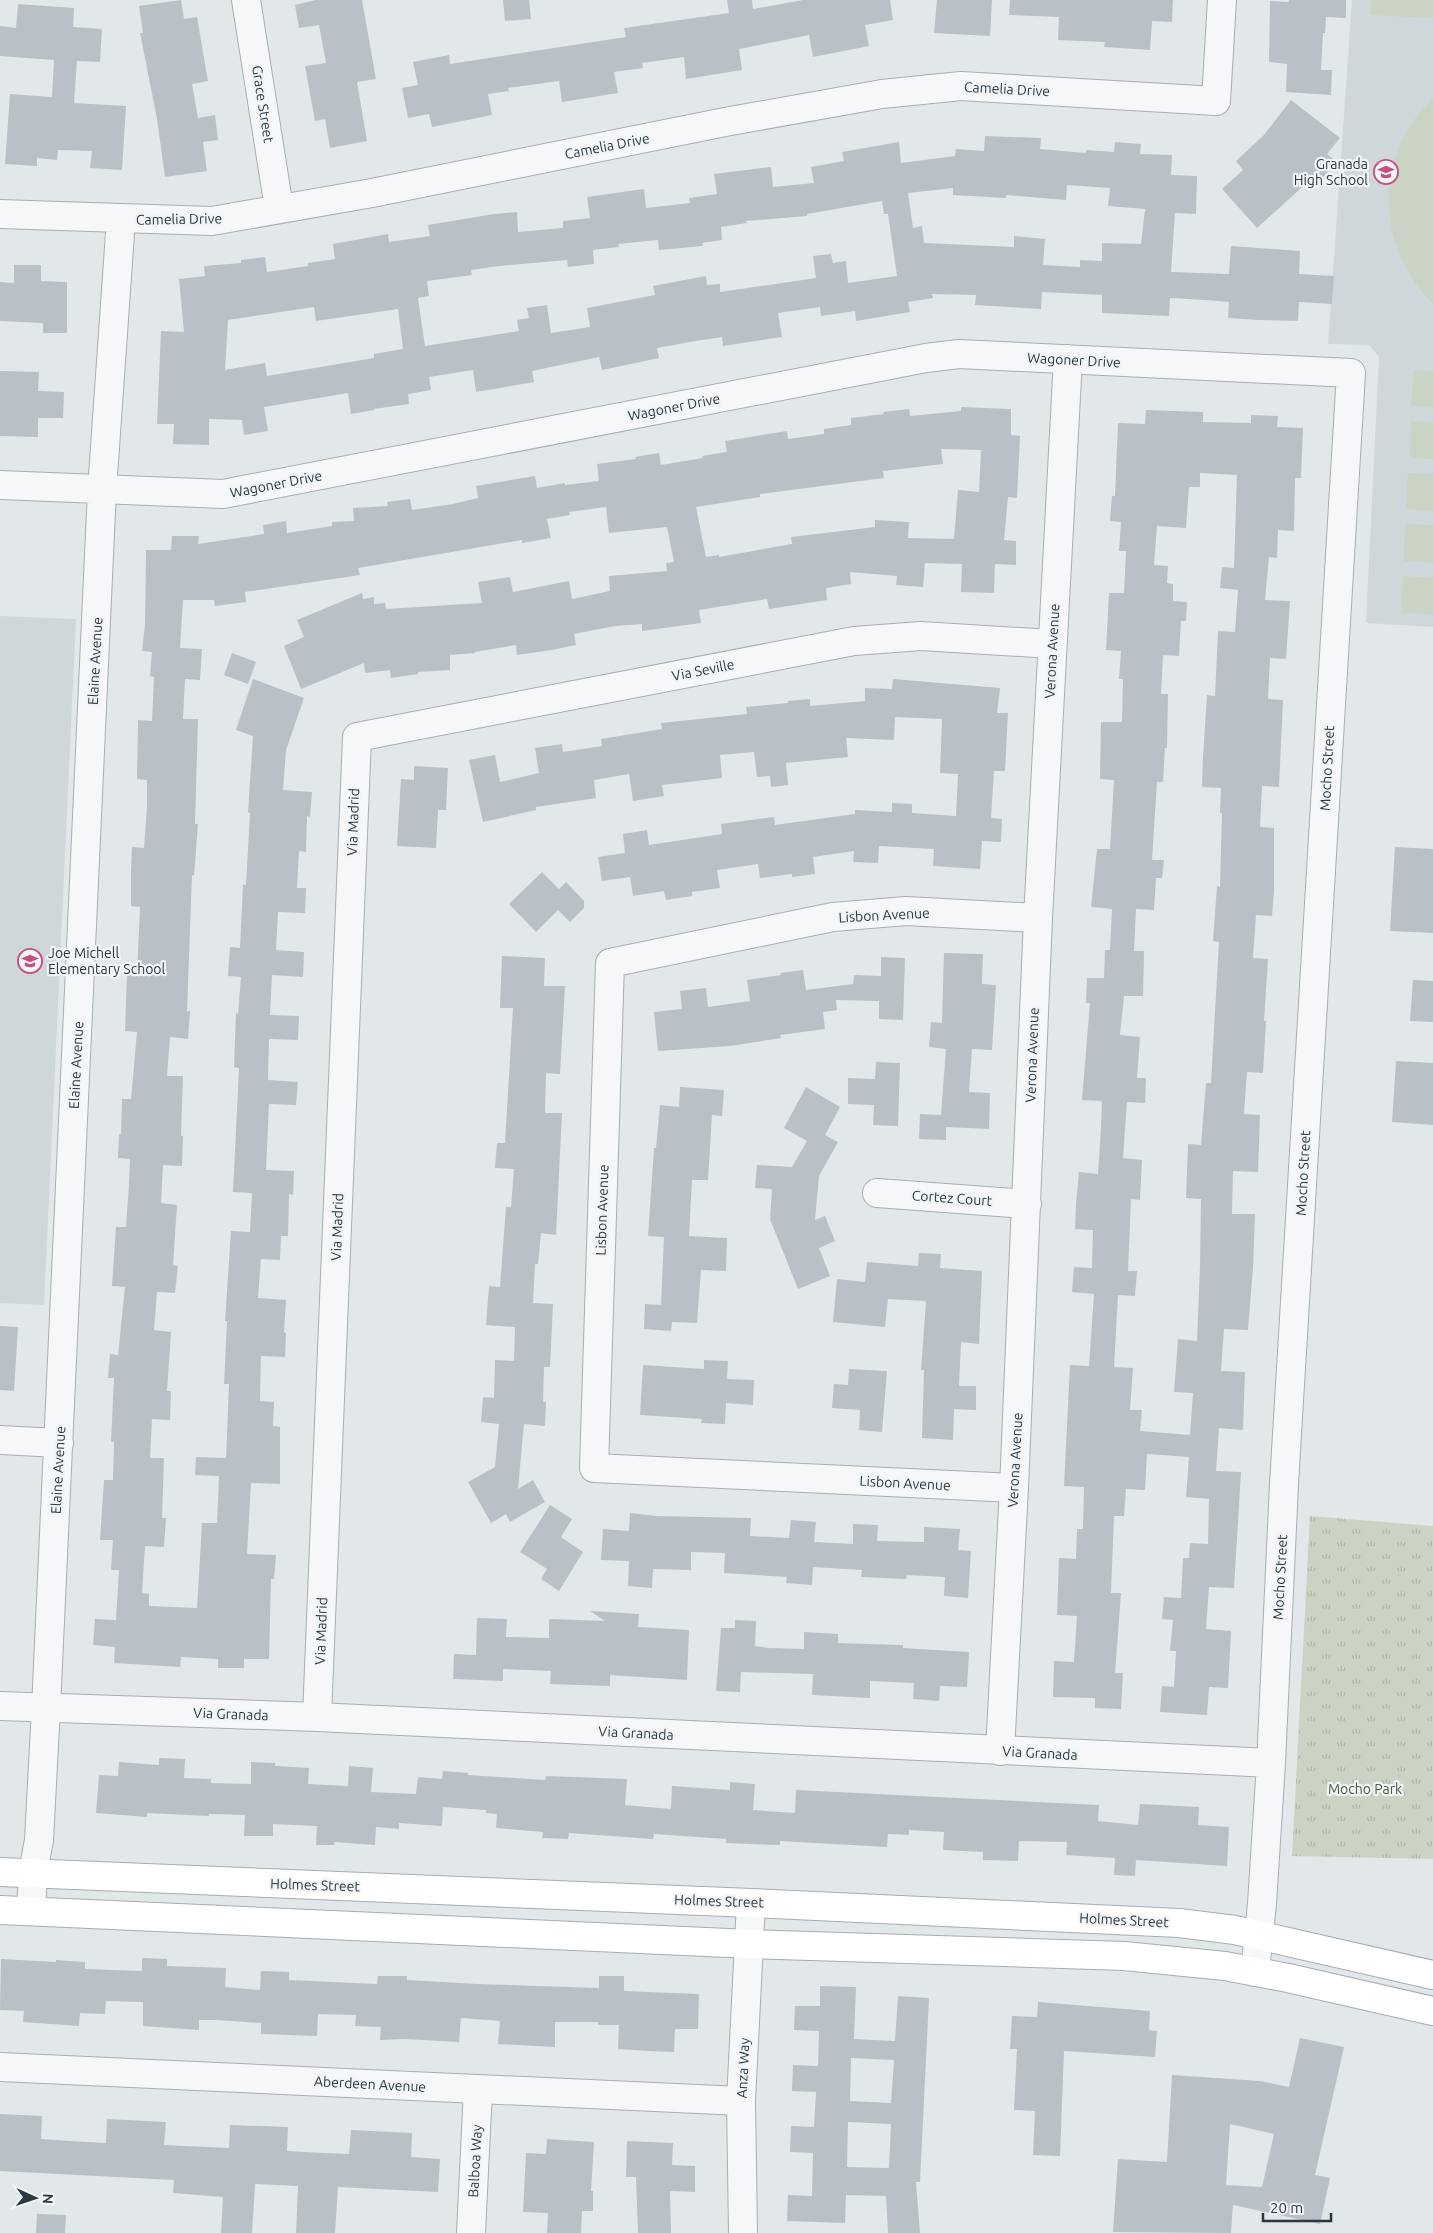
<svg xmlns="http://www.w3.org/2000/svg" width="1433" height="2233" font-family="Ubuntu,sans-serif">
  <style>
    .built { fill: #d0d7db }
    .grass { fill: url(#grass-tufts) }
    .garden { fill: #cbd3c4 }
    .building { fill: #bac1c6; fill-rule: evenodd }
    .lines { fill: none; stroke-linecap: round; stroke-linejoin: round }
    .minor-casing { stroke: #a7afb4; stroke-width: 30 }
    .major-casing { stroke: #a2aeb5; stroke-width: 30 }
    .minor { stroke: #f5f7f8; stroke-width: 28 }
    .major { stroke: #fff; stroke-width: 28 }
    .labels { text-anchor: middle; dominant-baseline: central; stroke-width: 4.5; stroke-linejoin: round; paint-order: stroke }
    .street-label { font-size: 14px; fill: #2b3841; stroke: #f2f5f7 }
    .poi-label { font-size: 14px; fill: #2b3841; stroke: #f2f5f7; text-anchor: end }
    .park-label { font-size: 14px; fill: #485c39; stroke: #f2f5f7 }
  </style>
  <defs>
    <pattern id="grass-tufts" width="24" height="20" patternUnits="userSpaceOnUse" patternTransform="scale(1.25)"><rect width="24" height="20" fill="#cbd3c4"/><path d="M3 7l-1-3M5 7V3M7 7l1-3M15 17l-1-3M17 17v-4M19 17l1-3" fill="none" stroke="#aeb6aa"/></pattern>
  </defs>
  <rect width="100%" height="100%" fill="#e2e7ea"/>
  <!-- built -->
  <path class="built" d="M1352,0H1433V627L1366,623L1379,357L1369,345L1328,344Z
    M0,616L76,619L44,1305L0,1303Z"/>
  <!-- grass -->
  <path class="grass" d="M1310,1516L1433,1526V1859L1292,1856Z"/>
  <!-- garden -->
  <path class="garden" d="M1371,0H1433V18L1370,15Z
    M1433,98V304C1375,246 1373,155 1433,98Z
    M1414,370L1433,371V407L1411,406Z
    M1411,421L1433,422V459L1410,458Z
    M1408,473L1433,474V511L1406,509Z
    M1405,524L1433,525V563L1404,561Z
    M1403,576L1433,578V614L1401,613Z"/>
  <!-- building -->
  <path class="building" d="M181,0L184,19L197,17L208,81L192,84L198,118L215,115L218,140L203,142L207,171L165,177L157,119L140,33H143L139,6Z
    M316,0H362L376,79L357,82L367,141L330,148L325,119L315,121L305,66L326,63L319,25L299,28L295,5Z
    M503,0H529L531,19L505,21Z
    M727,0H752L753,9L803,0H890L893,20L865,25L869,46L813,57L809,35L739,49L742,70L686,79L684,57L642,63L643,68L614,72L618,93L562,102L559,81L508,88L509,91L488,94L492,115L432,127L429,114L408,118L402,88L418,85L413,62L449,55L450,64L626,37L624,28L729,13Z
    M937,0H992L990,36L934,33Z
    M1010,0H1173L1172,22L1152,21L1150,50L1104,47L1105,42L1058,40L1059,17L1009,15Z
    M1289,0H1346V18L1326,17L1325,33H1323L1321,70H1332L1331,95L1286,92L1287,64L1269,62L1270,1L1289,2Z
    M18,4L74,8L73,27L102,29L100,62L77,61L74,103L126,106L122,170L90,168L92,151L58,150L57,160L37,158V166L5,164L10,94L52,97L54,60L0,56V26L16,28Z
    M1291,100L1340,138L1327,154L1336,161L1317,186L1310,180L1257,228L1222,189L1243,170L1236,161L1264,135Z
    M985,136L1041,138L1040,149L1086,153V150L1114,152L1115,142L1141,144L1140,154L1172,155L1171,175L1197,176L1196,214L1175,213L1171,272L1229,274L1231,246L1300,251L1299,274L1334,276L1332,304L1299,302L1298,321L1258,320L1228,318L1229,302L1205,300L1170,298L1169,316L1102,313V295L1042,292L1041,309L975,305L976,295L932,294L933,298L908,302L910,312L856,321L855,311L821,316L820,307L778,313L782,337L723,346L722,337L696,341L657,348L659,358L602,370L599,357L532,371L534,382L500,388L476,392L473,370L429,377L431,390L408,394L409,404L374,409V410L351,414L348,393L264,407L268,431L244,435L242,420L209,419V445L173,444L174,424H157L161,331L184,332L179,279L205,276L204,266L241,263V260L265,257L267,272L308,266V263L335,259L333,244L388,234L389,242L430,236L428,225L494,214L517,212L518,232L563,228V221L590,218L587,197L644,189L646,208L690,203L689,198L717,194L714,174L771,167L773,187L814,183L811,167L844,161L842,152L899,142L901,163L955,156L956,149L984,151ZM1067,185L1110,188L1108,206L1145,209L1141,244L1102,243V261L1080,260V267L1043,265L1045,239L1014,236V247L924,243L922,226L913,228L908,193L953,188V195L1006,198V195L1066,200ZM882,201L884,214H888L897,276L848,283L846,261L833,263L831,254L813,256L816,278L720,292V284L707,285L706,276L653,286L655,295L587,308L590,327L551,333L547,305L527,308L529,318L517,320L519,331L425,346L418,298L429,296L427,281L472,275L471,270L499,266L567,260L568,267L594,264L593,250L619,247L618,244L658,240L659,250L703,246L702,243L722,240L721,227L747,223L746,221L807,216V214ZM314,307L316,321L398,309L403,349L374,354V358L267,376L265,363L225,370L228,320Z
    M14,265H41V281L67,282V333H43V323L0,321V282L14,283Z
    M0,371L39,372L38,391L64,392L63,418H38V437L0,436Z
    M961,407L1011,409V435L1020,436L1017,498L1008,497L1004,540L1016,541V565L995,564L994,593L961,592L962,564L925,563L923,587L896,585L897,576L850,572L851,584L826,588L827,600L769,609L767,599L699,610L701,623L642,631V624L615,626L574,634L576,645L552,650L517,655L516,645L475,652V653L450,655V670L418,672V674L391,678L390,670L365,673L364,663L301,689L284,646L304,637L297,620L362,593L363,599L374,597V604L385,603L386,609L482,603L478,582L510,577L513,592L569,581L572,599L610,591L609,576L667,571L666,563L674,562L667,527L609,533L606,507L569,512L570,515L547,519L551,538L522,543V540L358,568L360,575L245,592L246,602L215,606L214,600H183L180,648L202,649L200,680L185,679L183,719H198L195,824H198L194,876L192,875L187,1011H190L188,1039L170,1037L167,1076H183L181,1136H183L182,1166L163,1165L161,1203L177,1205L173,1265L178,1266L175,1293L157,1292L154,1330L171,1332L167,1391H171L170,1420L152,1419L150,1458H164L162,1518H166L164,1547L145,1546L142,1593L149,1594V1606L197,1608L202,1523H217L219,1476L195,1475L196,1457L226,1458L229,1384H224L227,1321H225L231,1231L250,1232L252,1193L233,1192L239,1068L234,1067L236,1013L238,1014L241,977L228,976L230,947L240,948L243,885H246L250,813L248,812L253,736L236,730L253,679L304,698L286,750L283,790L312,792L310,817L307,816L306,852L299,851L297,888H306L305,913L278,912L276,950L304,952L303,977L272,975L270,1015L299,1016L298,1040L269,1039L268,1080L298,1082L296,1105L269,1104L266,1170L294,1171L293,1195L289,1194L288,1236H281L280,1260L261,1259L258,1298L286,1300L284,1332L286,1333L285,1357L261,1356L260,1401L274,1402L273,1426L280,1427V1484L251,1483L247,1554L276,1555L274,1579H271L269,1659H244V1668H218V1659L181,1657L180,1667L114,1663L115,1647L93,1645L95,1619L116,1620L119,1570H111L113,1540H100L104,1480H113L114,1442H111L114,1378H108L110,1354L118,1355L125,1287L112,1286L116,1227H126L129,1184L130,1159L118,1158L119,1134H121L122,1099H131L137,1032L125,1031L127,974H137L140,907L131,906V871L132,847L144,848L147,806V780L137,779L138,720L152,721L154,677L150,676L152,652L142,651L145,624L146,550H171L172,536H199L198,544L264,534L263,525L286,521L287,533L332,526V522L354,521L353,508L388,506L387,502L410,499L412,510L453,504L478,498L476,486L535,476L537,488L565,483V485L599,481L597,464L636,459L635,457L659,453L661,465L703,458L702,456L727,452L725,441L787,431L788,439L824,434V429L851,425V418L884,414L883,412L909,409L910,416L961,411ZM941,449L981,450L979,492L958,490L954,539L908,538L909,522L875,520V527L791,537L792,544L719,557V555L706,557L696,507L760,497V494L884,478L883,471L943,464Z
    M1146,410L1203,412V422L1251,423V415L1278,416L1277,427L1303,428L1301,478H1295L1294,531L1278,530L1277,558L1269,557L1265,600L1290,601L1286,659L1270,658L1268,699L1283,700L1279,787L1262,786L1260,827L1274,828V891L1272,916L1256,915L1253,958L1268,959L1264,1021H1266L1263,1073L1247,1072L1244,1114L1260,1115L1258,1172L1233,1171L1232,1214H1255L1253,1268L1248,1330L1224,1329L1221,1371L1245,1372L1243,1430L1219,1428L1216,1471L1241,1472L1234,1588L1209,1587L1206,1629L1231,1631L1228,1688L1209,1687L1207,1715L1160,1712L1162,1686L1174,1687L1176,1651H1170L1173,1620L1162,1619L1164,1597L1181,1598L1183,1558H1189L1190,1543L1208,1544L1209,1499L1186,1497L1189,1457L1147,1454L1145,1490L1126,1489L1124,1516H1114L1111,1593H1121L1115,1673H1123L1121,1709L1095,1708V1698L1053,1697L1054,1661L1074,1662L1077,1616L1057,1615L1059,1558L1076,1559L1077,1529H1083L1084,1487L1064,1486L1070,1365L1089,1366L1094,1294L1072,1292L1074,1267L1092,1268L1093,1230L1075,1229L1076,1204L1079,1172L1098,1174L1101,1128L1102,1101L1082,1100L1090,1003H1086L1087,978H1104L1105,950H1110L1112,909L1091,907L1097,849H1110L1114,780L1100,779L1101,722H1122L1123,679H1119L1121,651L1106,650L1109,593H1124L1126,551H1119L1121,522L1110,521L1112,496H1115L1118,423L1145,424ZM1200,473L1237,475L1234,568L1222,567L1220,588L1238,590L1235,632L1218,631L1215,696L1207,695L1203,757L1202,787L1221,788L1220,813H1222L1220,887L1217,886L1213,941L1219,942L1211,1083H1206L1201,1145L1188,1144L1186,1198L1201,1199L1200,1267L1197,1341L1178,1339L1174,1392L1193,1393L1190,1435L1140,1431L1142,1410H1130L1133,1368L1114,1367L1118,1295L1135,1296L1137,1271H1128L1131,1199L1140,1200L1142,1160L1123,1158L1127,1102L1145,1103L1146,1078H1137L1140,1037L1120,1035L1124,996H1143L1144,951H1134L1136,909L1154,910L1156,878H1162L1164,860H1152L1157,782H1163L1165,748H1167L1168,694H1161L1163,655L1179,656L1181,621H1186L1187,602L1173,601V584L1167,583L1168,566L1154,565L1157,526L1186,528L1189,487H1200Z
    M232,653L256,662L248,684L224,675Z
    M893,679L1000,688L997,713H1008L1005,771H994L991,818L1002,819L1001,842L982,841L980,869L933,866L934,849L879,846L878,863L853,862L854,851L813,857L815,874L792,877V874L760,878L758,864L717,870L720,888L692,892V896L666,900L664,891L633,896L630,877L602,881L598,857L625,853L623,834L647,830L649,845L722,834L721,824L774,817L775,825L855,814V810L892,812V803L912,804V813L956,816L958,774L940,773L942,719L895,717L894,740L846,738L848,757L786,763L788,785L771,787L770,776L757,777L754,752L720,755L722,778L662,785L664,796L633,801L629,774L594,780L596,798L536,807V810L483,822L469,760L495,755L500,782L539,773L535,748L562,744L563,752L602,746L601,739L662,729L661,723L747,714L746,707L788,703V701L810,699V706L865,701V688L892,689Z
    M414,766L448,768L446,810H438L436,848L397,846L401,779L414,780Z
    M1395,847L1433,849V933L1390,931Z
    M542,872L559,889L566,882L584,901V908L570,922L558,910L536,932L509,904Z
    M944,953L983,954L982,984L996,985L992,1050L972,1049L969,1092L990,1093L989,1129L946,1127V1140L919,1139L920,1114L941,1115L946,1049L929,1047L931,1022L942,1023Z
    M502,956L545,958L544,986H565L560,1074L546,1073L545,1113H562L556,1235L541,1233L538,1264H535L533,1303L553,1304L550,1367H544L543,1402H546L545,1426L524,1424L518,1489L533,1480L545,1502L510,1522L506,1514L491,1523L468,1482L495,1467L499,1424L481,1422L483,1397L494,1398L495,1360L514,1361L515,1327L486,1325L489,1286L500,1287L506,1207H511L514,1169L495,1168L497,1143H505L513,1008H500Z
    M881,957L905,958L903,1020L879,1019V1001L836,1000L837,1010L823,1012L825,1029L780,1035L781,1038L730,1046L658,1051L654,1012L682,1009L680,991L706,988L708,1007L750,1001L747,980L781,975L780,973L803,970L806,990L853,984L854,975L881,976Z
    M1413,980L1433,981V1022L1410,1021Z
    M1396,1061L1433,1063V1125L1392,1122Z
    M876,1062L900,1063L898,1126L873,1125L874,1105L848,1104V1078L875,1079Z
    M680,1087L724,1090L722,1116L712,1115L708,1180H692L689,1236L727,1238L726,1271L701,1270L697,1323L672,1322L671,1331L644,1329L645,1304L661,1305L664,1237L648,1236L654,1148H656L660,1105L679,1107Z
    M806,1087L840,1107L825,1135L838,1142L819,1176L815,1220L825,1216L835,1241L819,1248L830,1276L798,1289L770,1219L772,1189L755,1188L757,1165L792,1167L807,1141L784,1128Z
    M919,1253L941,1254L940,1268L982,1271L979,1344L961,1342L959,1386H976V1410L954,1409L953,1440L922,1438L924,1370H921L926,1301L888,1299L885,1327L833,1322L837,1279L865,1282L867,1262L918,1266Z
    M0,1326L18,1327L14,1391L0,1390Z
    M704,1360L728,1361L727,1379L754,1380L753,1405L726,1403L725,1424L701,1423L702,1419L640,1415L643,1365L704,1369Z
    M849,1369L887,1371L882,1432L859,1430L860,1410L832,1408L834,1384L848,1385Z
    M550,1505L572,1519L561,1537L583,1552L559,1591L541,1579L547,1569L520,1552Z
    M630,1513L656,1516L751,1518L750,1536L789,1538L791,1520L816,1522L814,1542L853,1544V1524L878,1525L877,1541L924,1542V1527L960,1529L958,1550L971,1551L968,1598L944,1596L945,1577L907,1575L906,1579L861,1577L862,1570L813,1567L812,1585L786,1583L787,1577L724,1573L725,1553L691,1552V1570L653,1569L652,1588L628,1586L629,1561L601,1560L603,1529L629,1531Z
    M590,1611L639,1614L638,1627L689,1630L687,1680L610,1675V1686L550,1684L551,1671L503,1669V1681L453,1679L454,1654L476,1655L477,1618L507,1619L506,1637L549,1638V1619L605,1621Z
    M735,1620L756,1621L755,1646L769,1648L804,1649V1632L838,1634V1643L903,1645V1648L969,1652L967,1687L940,1686L939,1701L913,1699L914,1683L870,1681V1698L812,1695L813,1674L741,1672L740,1692L716,1691L721,1628H735Z
    M159,1758L185,1759L184,1778L211,1779V1783L251,1784V1762L275,1763V1766L309,1768L308,1784L348,1786L349,1766L373,1768L371,1792L416,1794L418,1777L442,1779L443,1771L468,1773V1775L545,1780L546,1776L627,1779L625,1805L671,1809L672,1786L730,1790V1782L755,1784L753,1810L795,1813L796,1790L1099,1805L1098,1821L1138,1825L1140,1804L1199,1807L1198,1825L1229,1827L1227,1866L1136,1860L1135,1876L1114,1875L1115,1858L1066,1855L1067,1842L1019,1841L1018,1861L983,1860V1852L943,1850L944,1832L909,1830V1835L888,1834L887,1847L780,1841V1845L750,1844L726,1843V1839L654,1834L653,1839L569,1833L568,1839L542,1838L543,1832L496,1828L497,1814L486,1813V1810L443,1807L442,1826L399,1823V1829L376,1827L375,1845L334,1842V1845H316L317,1826L273,1824V1836H244L245,1815L209,1814V1816L147,1813V1817L96,1813L99,1775L118,1776L119,1762L159,1765Z
    M142,1958L167,1959V1966L226,1968L225,1987L260,1990L261,1971L289,1972V1980L377,1984L378,1976H407V1980L477,1984L599,1988V1976H624V1991L699,1994L698,2029H675L674,2052L649,2051L618,2049L619,2025H598V2022H555V2047L498,2044L500,2021L461,2018L459,2042L405,2039L380,2040L381,2027L355,2026L356,2015L318,2014L317,2036L261,2034V2023L217,2020H199V2030L143,2026V2002L106,2001L105,2014L80,2013L79,2026L23,2022L24,2011L0,2010L1,1959L56,1962V1960L85,1962V1969L142,1971Z
    M820,1986L856,1987L854,2039L895,2041L898,1996L929,1998L920,2182H916L920,2233H888L886,2196L846,2195L845,2223L787,2221L788,2195L812,2196L813,2153L790,2152L791,2126L814,2127L816,2092L792,2091L793,2065L818,2066L819,2031L794,2030L795,2006H820ZM851,2058L894,2060L891,2103L850,2101ZM848,2122L891,2124L889,2168L847,2167Z
    M1038,2002L1150,2011L1149,2030L1157,2031L1155,2057L1064,2051L1060,2156L1033,2155L1035,2111L1014,2110L1017,2049H1010L1012,2016L1037,2017Z
    M1300,2038L1344,2047L1315,2175L1330,2178L1320,2224L1233,2205L1231,2233L1113,2232L1118,2159L1167,2162L1172,2075L1260,2081L1289,2087ZM1230,2124L1274,2134L1262,2187L1226,2185Z
    M0,2114L42,2116L41,2139L69,2141L106,2143L107,2119L166,2122L164,2145L185,2146L229,2148L230,2125L288,2127L287,2151L323,2153L349,2154L351,2130L412,2133L411,2157L440,2159L438,2192L338,2187L335,2233H296L298,2186L255,2184L252,2233H221L223,2197L173,2193L174,2180L0,2171Z
    M547,2139L594,2142L591,2191H593V2211H582L581,2233H547L548,2213L523,2212L526,2153L546,2154Z
    M627,2141L673,2143L672,2165L695,2166V2192L670,2191L671,2233H638L636,2177H626Z
    M37,2214L66,2215L65,2233H36Z"/>
  <g class="lines">
    <defs>
      <path id="minor" d="M246,0L279,208
        M0,214L212,221L372,193L725,122L882,94L961,86L1216,101L1222,0
        M0,485L223,494L926,358L959,354L1351,373L1284,1484L1271,1763L1262,1904L1255,1972
        M877,1193L1027,1204
        M0,1440L59,1443
        M1014,1488L594,1468L610,963L833,917L906,911L1038,918
        M0,1706L317,1717L1271,1763
        M317,1717L357,737L854,641L921,636L1052,644
        M1000,1751L1014,1488L1038,918L1068,359
        M31,1911L33,1873L39,1840L46,1708L102,490L121,219
        M0,2067L741,2101
        M471,2233L478,2089
        M743,2233L741,2101L751,1903"/>
      <path id="major" d="M0,1872L751,1903L1179,1923L1235,1930L1433,1975
        M0,1910L750,1944L1124,1956L1225,1966L1288,1978L1433,2011"/>
    </defs>
    <!-- minor casing -->
    <use href="#minor" class="minor-casing"/>
    <!-- major casing -->
    <use href="#major" class="major-casing"/>
    <!-- minor -->
    <use href="#minor" class="minor"/>
    <!-- major -->
    <use href="#major" class="major"/>
  </g>
  <!-- icons -->
  <defs>
    <symbol id="school-ring" viewBox="-11 -11 22 22"><circle r="9.5" fill="#f2f5f7" stroke="#c64f7f" stroke-width="1.5"/><path d="M0-5L7-2L0 1L-7-2ZM-4 1L0 2.5L4 1V4Q0 6-4 4Z" fill="#c64f7f"/></symbol>
  </defs>
  <g fill-rule="evenodd">
    <use href="#school-ring" x="1372" y="158" width="28" height="28"/>
    <use href="#school-ring" x="16" y="947" width="28" height="28"/>
  </g>
  <g class="labels">
    <!-- street labels -->
    <g class="street-label">
      <text transform="translate(1007 89) rotate(3)">Camelia Drive</text>
      <text transform="translate(263 104) rotate(81)">Grace Street</text>
      <text transform="translate(607 146) rotate(-11)">Camelia Drive</text>
      <text transform="translate(179 219) rotate(-1)">Camelia Drive</text>
      <text transform="translate(1074 360) rotate(3)">Wagoner Drive</text>
      <text transform="translate(674 407) rotate(-11)">Wagoner Drive</text>
      <text transform="translate(276 484) rotate(-11)">Wagoner Drive</text>
      <text transform="translate(1052 651) rotate(-87)">Verona Avenue</text>
      <text transform="translate(95 661) rotate(-87)">Elaine Avenue</text>
      <text transform="translate(703 670) rotate(-11)">Via Seville</text>
      <text transform="translate(1327 768) rotate(-87)">Mocho Street</text>
      <text transform="translate(353 822) rotate(-88)">Via Madrid</text>
      <text transform="translate(884 915) rotate(-3)">Lisbon Avenue</text>
      <text transform="translate(1032 1055) rotate(-88)">Verona Avenue</text>
      <text transform="translate(76 1065) rotate(-87)">Elaine Avenue</text>
      <text transform="translate(1303 1173) rotate(-87)">Mocho Street</text>
      <text transform="translate(952 1198) rotate(4)">Cortez Court</text>
      <text transform="translate(602 1210) rotate(-88)">Lisbon Avenue</text>
      <text transform="translate(337 1227) rotate(-88)">Via Madrid</text>
      <text transform="translate(1015 1460) rotate(-87)">Verona Avenue</text>
      <text transform="translate(58 1470) rotate(-87)">Elaine Avenue</text>
      <text transform="translate(905 1483) rotate(3)">Lisbon Avenue</text>
      <text transform="translate(1280 1577) rotate(-87)">Mocho Street</text>
      <text transform="translate(321 1631) rotate(-88)">Via Madrid</text>
      <text transform="translate(231 1714) rotate(2)">Via Granada</text>
      <text transform="translate(636 1733) rotate(3)">Via Granada</text>
      <text transform="translate(1040 1753) rotate(3)">Via Granada</text>
      <text transform="translate(315 1885) rotate(2)">Holmes Street</text>
      <text transform="translate(719 1901) rotate(2)">Holmes Street</text>
      <text transform="translate(1124 1920) rotate(3)">Holmes Street</text>
      <text transform="translate(743 2068) rotate(-87)">Anza Way</text>
      <text transform="translate(370 2084) rotate(3)">Aberdeen Avenue</text>
      <text transform="translate(475 2161) rotate(-87)">Balboa Way</text>
    </g>
    <!-- poi labels -->
    <g class="poi-label">
      <text x="1368" y="164">Granada<tspan x="1368" dy="16">High School</tspan></text>
      <text x="48" y="953" text-anchor="start">Joe Michell<tspan x="48" dy="16">Elementary School</tspan></text>
    </g>
    <!-- park labels -->
    <g class="park-label">
      <text x="1365" y="1789">Mocho Park</text>
    </g>
  </g>
  <!-- north arrow -->
  <g transform="translate(35 2198) rotate(93)" stroke="#f2f5f7" stroke-width="4" paint-order="stroke">
  <path d="M0-4L9 19L0 12L-9 19Z" fill="#2b3841"/>
  <text y="-8" font-size="14" font-weight="bold" text-anchor="middle" fill="#2b3841">N</text>
  </g>
  <!-- scale -->
  <path d="M1263 2213v8h68v-8" fill="none" stroke="#2b3841" stroke-width="2.5"/>
  <text x="1270" y="2213" font-size="15" fill="#2b3841" stroke="#f2f5f7" stroke-width="4" paint-order="stroke">20 m</text>
</svg>
